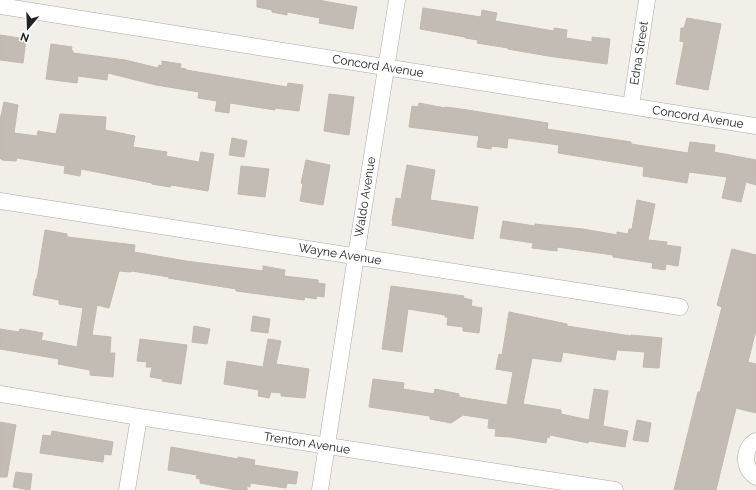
<svg xmlns="http://www.w3.org/2000/svg" width="756" height="490" font-family="Raleway,sans-serif">
  <style>
    .building { fill: #c2bcb4; stroke: #c3b8aa }
    .lines { fill: none; stroke-linecap: round; stroke-linejoin: round }
    .minor-casing { stroke: #a8a8a8; stroke-width: 17 }
    .minor { stroke: #fff; stroke-width: 16 }
    .labels { text-anchor: middle; dominant-baseline: central; stroke-width: 3; stroke-linejoin: round; paint-order: stroke }
    .street-label { font-size: 12px; fill: #212121; stroke: #fff }
  </style>
  <rect width="100%" height="100%" fill="#f1efe8"/>
  <!-- building -->
  <path class="building" d="M257,0H318L357,7L353,29L319,23L320,18L287,12V15L272,12V10L257,7Z
    M423,8L481,17L482,10L497,13L495,21L554,31V28L567,30L566,38L592,42V37L610,39L607,64L548,56L508,49V48L477,43L478,40L465,38V37L420,29Z
    M687,18L721,24L708,90L676,84L684,42L680,41L681,28H684Z
    M0,35L26,39L23,63L0,60Z
    M51,44L72,47L71,50L73,51V53L125,60L158,68L159,65L162,66V61L181,64L180,68L186,69V70L287,87L288,83L303,85L299,111L275,108V110L230,103L229,113L215,111L217,101L198,98L199,92L156,85L108,73L107,80L78,76L77,83L46,79Z
    M329,94L354,97L349,135L324,131Z
    M4,102L18,105L14,133L37,136L38,131L56,134L60,114L106,117L105,130L135,136L133,147L167,152L166,156L199,162L201,152L214,154L208,191L171,185L170,187L152,184V183L81,169L80,176L64,173L65,166L17,158L16,161L2,160L0,158V120Z
    M419,103L445,108V107L461,109L548,123L547,129L631,142V144L688,153L690,142L715,145L714,152L756,160V185L746,182L741,202L722,198L727,177L689,172L687,183L643,176L644,167L558,153L559,145L508,138L507,148L492,146L491,149L477,147L479,136L409,127L412,106L418,107Z
    M232,138L247,141L244,157L229,155Z
    M306,160L330,165L323,205L300,201L303,184L301,183Z
    M407,165L435,170L430,200L478,207L473,239L392,225L393,221H392L396,198L401,199Z
    M241,166L269,169L265,197L238,194Z
    M637,200L655,204L648,240L667,242L666,245L681,247L678,266L666,264L665,270L652,268L653,263L613,257V255L557,247V251L532,248L533,243L500,238L503,221L535,226V224L583,229L617,235V232L628,234L629,229H632Z
    M45,230L67,234V237L135,245L134,252L186,261L263,271V266L285,270L284,276L318,280V283L325,284L324,297L317,296L316,299L305,297L304,300L236,291V289L168,278L169,277L132,271L131,272L119,271L109,308L97,305L92,335L111,337L110,353H115L113,377L90,375V370L58,364L59,359L0,349V329L19,332L20,329L43,333L41,340L77,347L83,308L59,304V300L33,295L36,279H37Z
    M732,249L756,255V330L748,362L756,364V413L736,408L716,490H674L698,392H700L722,307L717,305Z
    M391,286L464,296L463,298L472,300L471,306L482,308L479,333L463,331V327L447,325L448,317H445V315L408,309L402,352L382,349Z
    M509,312L567,324V326L631,336V335L662,338L659,368L643,367L645,352L617,350L615,360L563,352L561,362L532,358L523,404L561,410V414L589,420L594,389L608,391L603,426L628,431L625,447L589,441L588,443L550,435L549,438L547,437L546,443L510,437L495,436L496,429L488,428L489,419L463,415L451,423L430,419V416L369,407L373,379L404,383L403,389L434,394L435,389L459,394V397L507,405L513,372L496,369L499,354L502,355Z
    M253,316L270,319L268,333L251,331Z
    M194,326L210,329L207,344L192,342Z
    M140,339L187,345L181,384L162,381L163,379L150,377L152,367H146L147,362L137,361Z
    M268,339L281,341L276,364L309,369L305,398L281,396V393L271,392L269,398L258,396L259,390L224,384L227,361L263,367Z
    M637,420L651,423L648,442L633,440Z
    M0,422L16,425L7,477H0Z
    M52,431L113,442L111,455L104,454L103,462L40,453L43,435L51,436Z
    M171,447L238,459V457L255,460L254,465L298,472L296,484L287,483L286,488L250,483V487L247,486V490H236L200,483V479L196,478L197,475L168,470Z
    M16,472L32,474L30,490L13,487Z"/>
  <g class="lines">
    <defs>
      <path id="minor" d="M0,6L756,126
        M631,106L647,0
        M0,201L680,307
        M0,394L139,417L615,490
        M756,441C742,449 743,468 756,477
        M127,490L139,417
        M320,490L356,256L397,0"/>
    </defs>
    <!-- minor casing -->
    <use href="#minor" class="minor-casing"/>
    <!-- minor -->
    <use href="#minor" class="minor"/>
  </g>
  <g class="labels">
    <!-- street labels -->
    <g class="street-label">
      <text transform="translate(639 53) rotate(-81)">Edna Street</text>
      <text transform="translate(378 66) rotate(9)">Concord Avenue</text>
      <text transform="translate(698 117) rotate(9)">Concord Avenue</text>
      <text transform="translate(365 197) rotate(-81)">Waldo Avenue</text>
      <text transform="translate(340 254) rotate(9)">Wayne Avenue</text>
      <text transform="translate(307 443) rotate(9)">Trenton Avenue</text>
    </g>
  </g>
  <!-- north arrow -->
  <g transform="translate(28 28) rotate(199)" stroke="#ffffff" stroke-width="3" paint-order="stroke">
  <path d="M0-3L7 15L0 10L-7 15Z" fill="#212121"/>
  <text y="-6" font-size="11" font-weight="bold" text-anchor="middle" fill="#212121">N</text>
  </g>
</svg>
